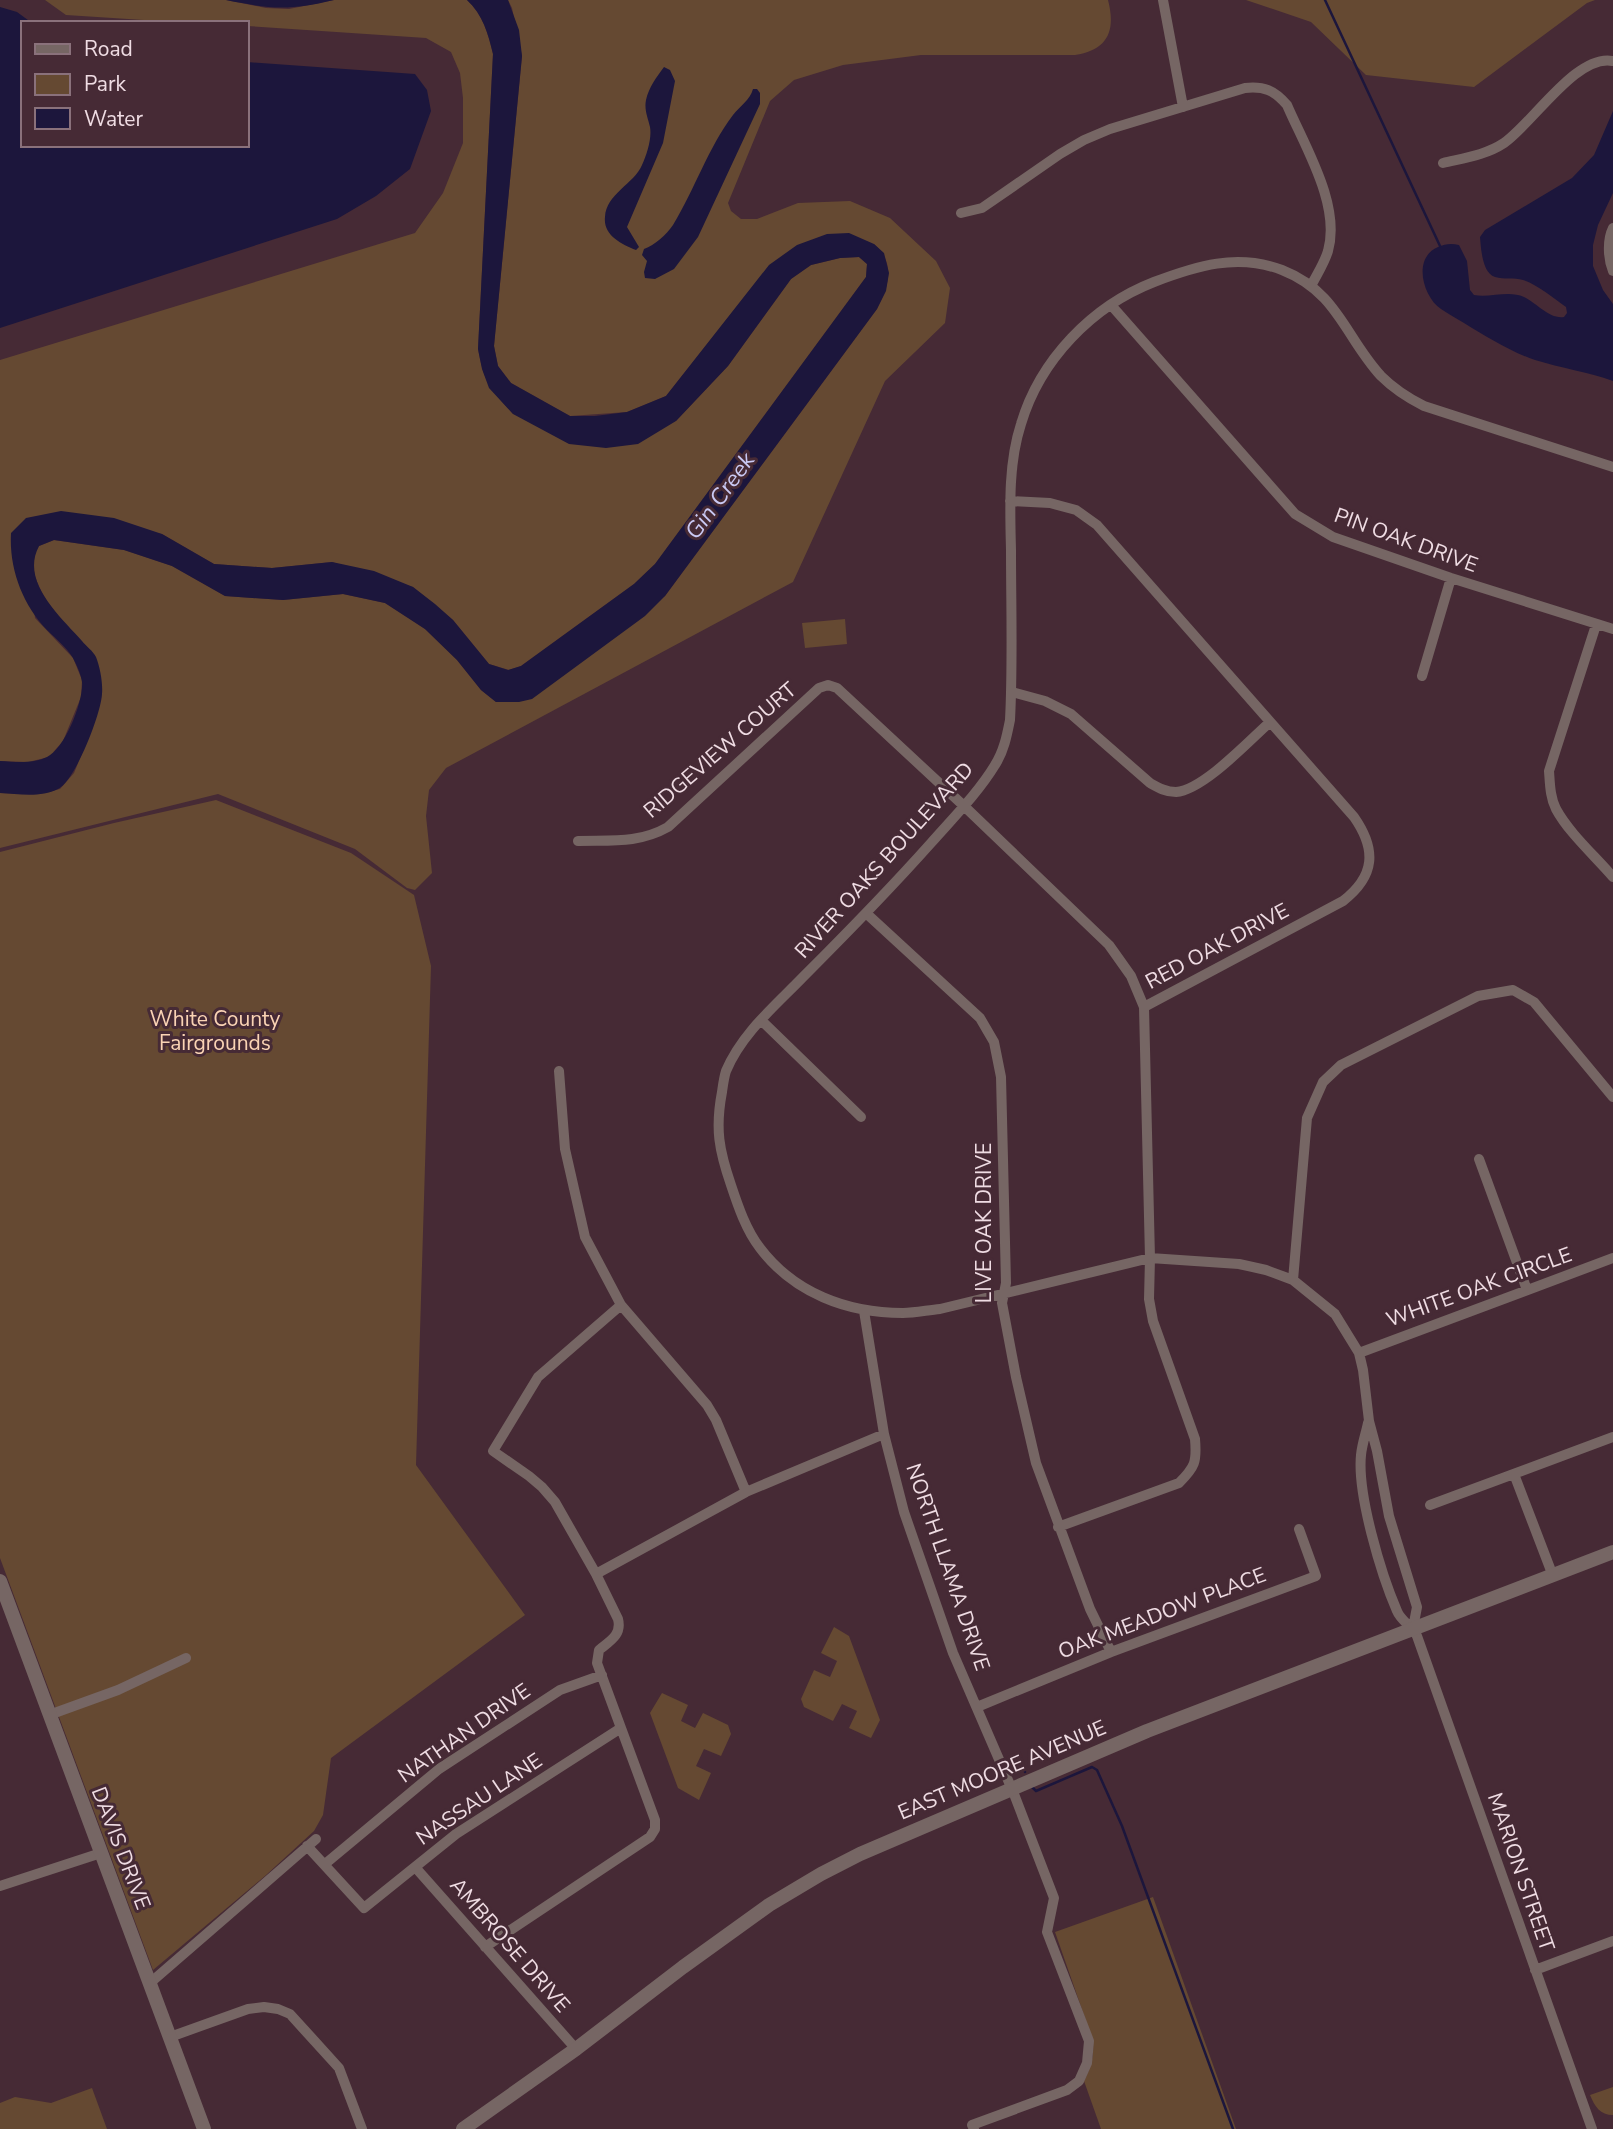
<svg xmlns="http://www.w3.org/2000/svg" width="1613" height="2129" font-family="'Nunito Sans',sans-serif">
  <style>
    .green { fill: #654932 }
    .water { fill: #1c163c }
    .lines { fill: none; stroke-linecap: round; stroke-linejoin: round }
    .stream { stroke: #1c163c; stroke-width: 2.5 }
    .minor { stroke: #766664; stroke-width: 10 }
    .tertiary { stroke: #766664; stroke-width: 14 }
    .labels { text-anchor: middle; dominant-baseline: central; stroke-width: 6; stroke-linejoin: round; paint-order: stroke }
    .street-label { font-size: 21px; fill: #efdce3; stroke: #462a35 }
    .park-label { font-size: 21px; fill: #fad3b4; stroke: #462a35 }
    .water-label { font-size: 23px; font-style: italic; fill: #cac9f4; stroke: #462a35 }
  </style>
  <rect width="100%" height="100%" fill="#462a35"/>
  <!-- green -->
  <path class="green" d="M45,0H226L266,8L289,9L334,0H467C483,15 488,33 493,54L478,349C484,383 490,388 513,414L676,421L728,366L791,279L811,265L840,258L859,257L867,264L866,277L655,564L634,584L521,666L509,670L489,664L453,620L413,587L332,562L272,568L214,564L162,534L26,518L35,618L73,658L82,680L81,697L63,741L49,757L28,762L0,761V360L415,233L443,193L463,143V98L460,73L451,52L426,38L247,26V23H190L66,15Z
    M508,0H1108C1116,31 1108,50 1075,55H921L843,65L794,80L770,101L728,203L731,211L741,219H757L798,203L850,201L890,218L936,261L950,288L945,323L885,381L793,582L446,768L429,790L426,816L432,873L415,890L407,888L355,849L218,794L0,848V793L39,794L60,789L74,773L92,729L95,656C73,631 33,597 33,561C33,556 36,551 39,546L54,540L124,550L172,566L225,596L283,600L343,594L385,603L425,629L457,660L481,690L496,702L665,596L877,309C889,286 896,263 874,244L769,266L666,396L627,412L570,416L511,383L498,366L494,346L522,56L512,8Z
    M1246,0H1595L1587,3L1474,87L1366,75L1311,22Z
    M845,619L847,644L805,648L802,623Z
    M216,800L351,853L414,895L431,966L416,1465L525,1615L331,1758L323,1815L314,1831L265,1876L153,1970L0,1558V852L114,823Z
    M834,1627L849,1636L880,1720L871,1738L849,1728L857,1711L842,1704L833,1721L804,1707L801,1699L814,1670L830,1677L837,1661L821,1653Z
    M662,1693L688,1705L681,1721L695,1728L703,1713L728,1725L731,1734L721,1756L704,1749L696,1766L711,1773L699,1800L678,1788L650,1713Z
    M1153,1897L1236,2129H1101L1084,2081C1091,2067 1094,2057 1093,2041L1055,1932Z
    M1613,2087V2115C1600,2115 1595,2107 1590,2095Z
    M92,2088L107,2129H0V2103L15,2097L51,2103Z"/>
  <!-- water -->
  <path class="water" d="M226,0H334C288,11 271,9 226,0Z
    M467,0H508L519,30L522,56L494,346L498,366L511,383L570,416H595L627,412L666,396L769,265L797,245L827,234L849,233L874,244L884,253L889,273L886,291L877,309L665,596L645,616L532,699L519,702H496L481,690L457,660L425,629L385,603L343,594L283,600L225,596L172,566L124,550L54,540L39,546C20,582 60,616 82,641C86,646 93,651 96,657C100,667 103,683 102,694C101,714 75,781 58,789C41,798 18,794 0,793V761C15,762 33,764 47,757C65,749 84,700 82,682C81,675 78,668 75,662C70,650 56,639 47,630C22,604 9,568 11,533L26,518L61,511L114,518L162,534L214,564L272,568L332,562L374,571L413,587L435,604L453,620L489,664L508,670L521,666L634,584L655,564L866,277L867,264L859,257L840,258L811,265L791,279L728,366L676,421L638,444L606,448L569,444L513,414L489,388L482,369L478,349L493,54C488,33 483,15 467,0Z
    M0,7L17,12L32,23H23V145H247V62L415,74L427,90L431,111L410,169L376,196L337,219L0,328Z
    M664,67L670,70L675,81L663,143L627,227L639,247L636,250C621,244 603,235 605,217C606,194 634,184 642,165C647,154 652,138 650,127C648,118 644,110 646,100C649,87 656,78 664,67Z
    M753,89H757L760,93V104L698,237L674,269L655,279L645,278L644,272L647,261L642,255L644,249C655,245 666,235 673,225C695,189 708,148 733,115C740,106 750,100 753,89Z
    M1613,111V193L1598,225L1593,245V266L1603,290L1613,304V381C1588,372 1561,368 1535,360C1509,351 1487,337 1464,323C1456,318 1448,314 1441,309C1423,297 1412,258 1438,247C1445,244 1451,243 1459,245L1467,261L1470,290L1474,295C1490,298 1509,290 1524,297C1538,304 1549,319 1564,317L1567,313L1566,307C1553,298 1538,285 1523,280C1514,277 1504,280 1495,277C1482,273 1481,248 1480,237L1485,230L1572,178L1594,155Z"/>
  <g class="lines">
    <!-- stream -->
    <path class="stream" d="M1325,0L1440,246
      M1024,1770L1025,1772
      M1031,1786L1036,1791L1092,1767L1097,1770L1122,1826L1233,2129"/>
    <!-- minor -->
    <path class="minor" d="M1163,0L1183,107
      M1443,163C1464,158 1486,155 1504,143C1533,123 1577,53 1613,61
      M961,213L982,208L1060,154L1084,140L1110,129L1245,88C1264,86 1274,90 1287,105C1305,147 1341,205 1328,251C1324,264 1317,274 1311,286
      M1613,228C1607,240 1608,259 1613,271
      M1111,305L1295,514L1333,537L1451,578L1613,629
      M1010,501L1050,503L1076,510L1097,525L1354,817C1377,850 1375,876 1343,901L1144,1007
      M1596,625L1549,771C1550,784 1550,797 1556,809C1569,833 1595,856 1613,877
      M1422,676L1451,578
      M1012,692L1045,701L1071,714L1150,783C1159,788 1166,792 1176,792C1203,790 1249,741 1269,723
      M578,841C610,840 638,844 668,827L819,688L828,685L837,688L964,806L1109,945L1131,976L1144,1007L1150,1258L1149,1299L1153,1321L1195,1439C1197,1462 1195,1467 1179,1483L1058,1527
      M867,914L980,1018L994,1042L1001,1077L1006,1283L1002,1303L1016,1377L1036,1463L1090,1609L1111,1652
      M761,1020L861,1117
      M559,1071L565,1149L585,1237L621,1305L707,1405L716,1420L746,1492
      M1479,1159L1527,1290
      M1293,1280L1307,1118L1323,1082L1341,1065L1478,996L1513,990L1534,1002L1613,1097
      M864,1311L884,1434L904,1512L953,1653L1014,1794L1054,1898L1047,1932L1089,2041L1087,2063L1079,2081L1067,2090L972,2125L974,2129
      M1359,1353L1613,1258
      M1368,1423C1366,1433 1362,1444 1361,1455C1357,1494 1381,1574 1397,1611C1401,1621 1412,1626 1417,1636L1592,2129
      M1514,1474L1553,1576
      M1430,1505L1613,1437
      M596,1574L746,1492L884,1434
      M1413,1628L1417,1607L1389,1516L1377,1451L1369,1421L1363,1370L1359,1353L1335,1314L1293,1280L1266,1270L1239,1264L1150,1258L940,1309C928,1310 915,1313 903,1313C847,1313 794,1293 760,1248C746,1230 738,1206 731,1185C719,1150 715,1129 722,1092C723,1085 724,1077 726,1071C742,1033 775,1006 803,977C847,933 890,889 931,843C953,818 978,793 995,765C1004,751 1007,735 1010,720C1013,663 1011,607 1011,550C1010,509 1008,464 1021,424C1040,360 1092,306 1154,282C1196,266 1237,253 1282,270C1338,292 1345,337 1381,376C1394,389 1408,398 1424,406L1613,467
      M977,1707L1111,1652L1316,1576L1299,1529
      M49,1715L118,1690L186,1658
      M307,1846L364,1908L456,1834L621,1728
      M325,1864L439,1769L560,1690L602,1675
      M415,1867L576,2049
      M0,1886L101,1853
      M485,1947L650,1837L655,1829V1820L597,1663L599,1650C610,1641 622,1635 618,1619L596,1574L555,1502L542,1487L529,1476L493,1451L538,1377L621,1305
      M1535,1970L1613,1941
      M150,1983L316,1839
      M170,2037L248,2009L264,2007L278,2009L290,2014L339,2068L362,2129"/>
    <!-- tertiary -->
    <path class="tertiary" d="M0,1581L204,2129
      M463,2129L576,2049L683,1967L769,1905L821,1874L860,1854L1147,1731L1613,1552"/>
  </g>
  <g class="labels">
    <!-- street labels -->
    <g class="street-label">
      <text transform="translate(1406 540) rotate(20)">PIN OAK DRIVE</text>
      <text transform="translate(720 750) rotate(-41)">RIDGEVIEW COURT</text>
      <text transform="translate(884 860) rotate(-48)">RIVER OAKS BOULEVARD</text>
      <text transform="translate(1217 946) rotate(-28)">RED OAK DRIVE</text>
      <text transform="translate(984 1223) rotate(-90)">LIVE OAK DRIVE</text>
      <text transform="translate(1479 1287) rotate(-20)">WHITE OAK CIRCLE</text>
      <text transform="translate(948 1567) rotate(71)">NORTH LLAMA DRIVE</text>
      <text transform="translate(1162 1613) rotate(-21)">OAK MEADOW PLACE</text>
      <text transform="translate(464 1733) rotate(-35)">NATHAN DRIVE</text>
      <text transform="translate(1002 1770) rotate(-23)">EAST MOORE AVENUE</text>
      <text transform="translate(479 1799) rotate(-34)">NASSAU LANE</text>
      <text transform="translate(121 1848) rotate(69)">DAVIS DRIVE</text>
      <text transform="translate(1521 1872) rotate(71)">MARION STREET</text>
      <text transform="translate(510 1945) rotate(49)">AMBROSE DRIVE</text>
    </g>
    <!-- park labels -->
    <g class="park-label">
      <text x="215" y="1019">White County<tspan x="215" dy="24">Fairgrounds</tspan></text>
    </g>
    <!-- water labels -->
    <g class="water-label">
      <text transform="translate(720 496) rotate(-54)">Gin Creek</text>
    </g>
  </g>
  <!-- legend -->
  <rect x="21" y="21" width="228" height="126" fill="#462a35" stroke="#8a717b" stroke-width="2"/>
  <rect x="35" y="44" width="35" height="10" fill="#766664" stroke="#8a717b" stroke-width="2"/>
  <text x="84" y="56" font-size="21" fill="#efdce3">Road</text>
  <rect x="35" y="74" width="35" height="21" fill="#654932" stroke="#8a717b" stroke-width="2"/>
  <text x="84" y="91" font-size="21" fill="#efdce3">Park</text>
  <rect x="35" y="108" width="35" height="21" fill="#1c163c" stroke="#8a717b" stroke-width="2"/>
  <text x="84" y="126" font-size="21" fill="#efdce3">Water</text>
</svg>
